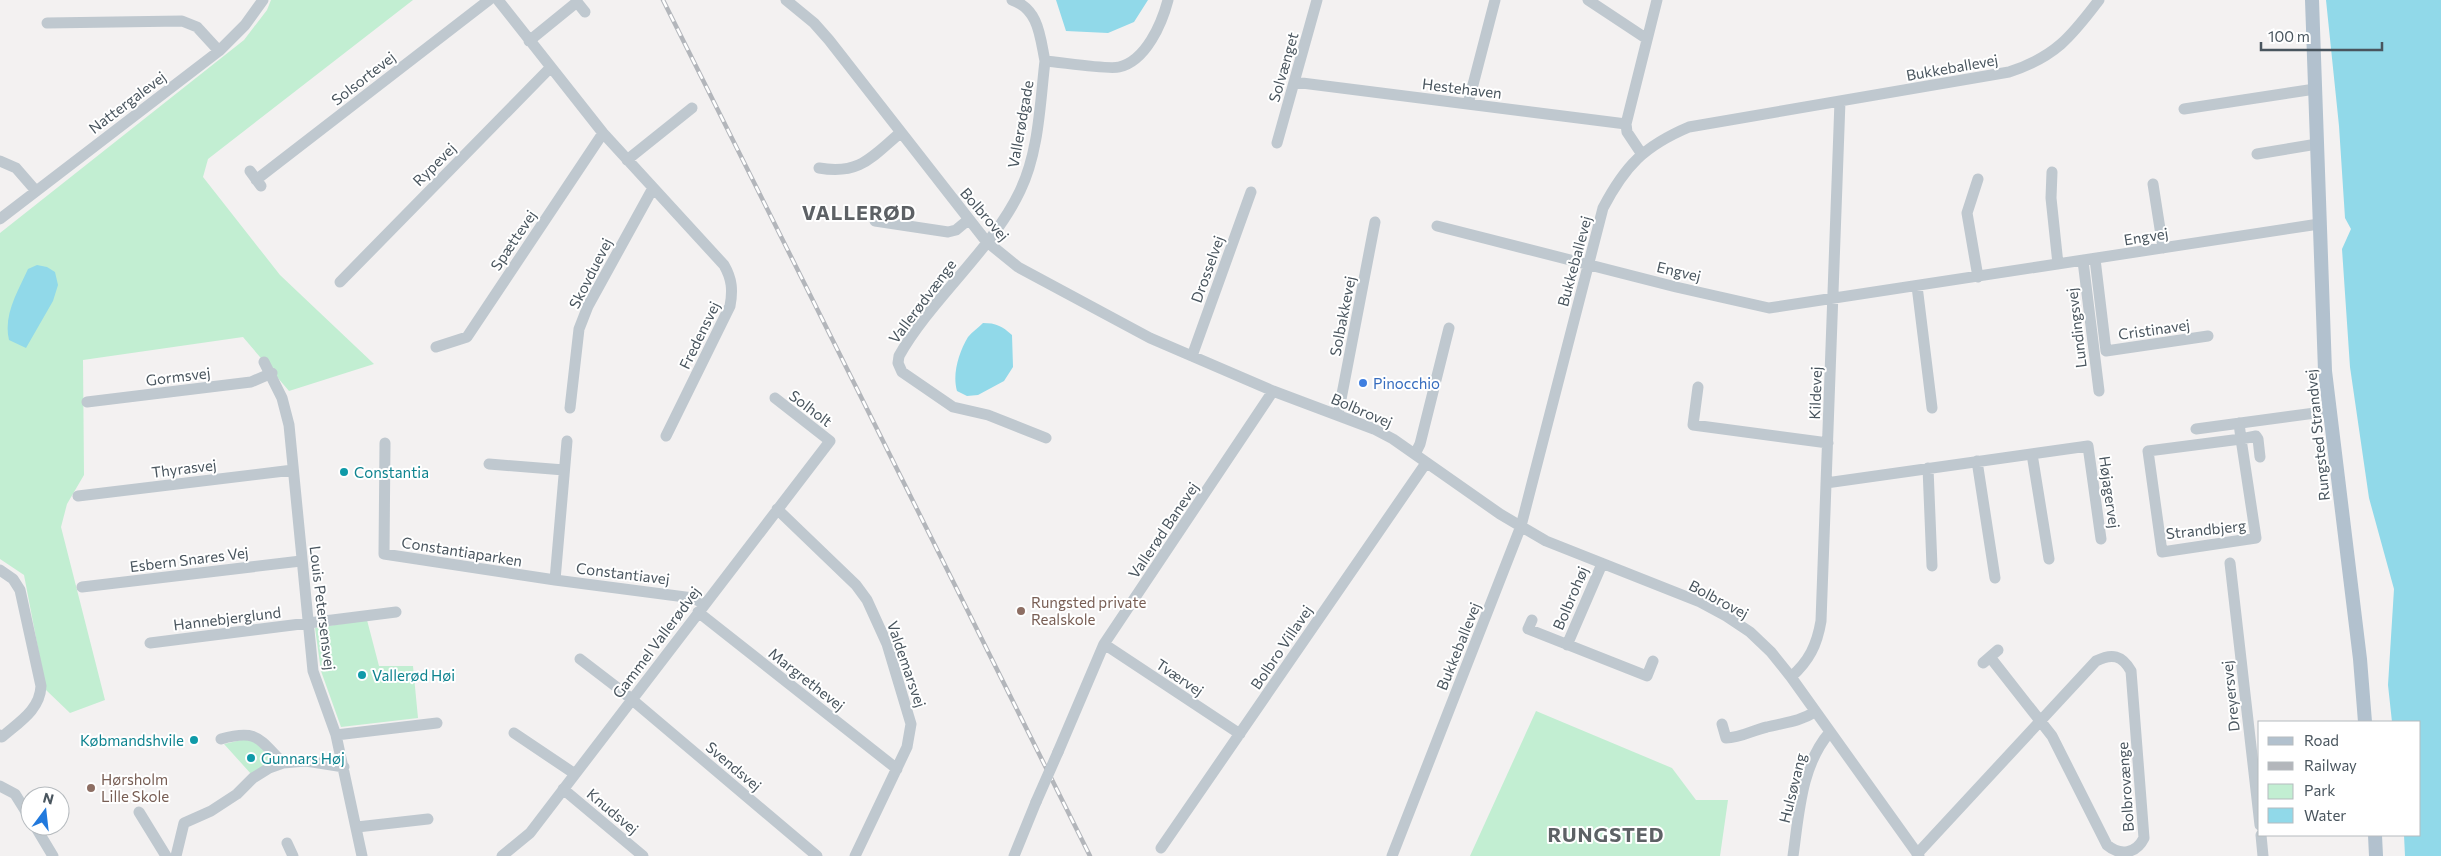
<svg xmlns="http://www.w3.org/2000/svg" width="2441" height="856" font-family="Commissioner,sans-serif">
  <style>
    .green { fill: #c2eed2 }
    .water { fill: #91d9e9 }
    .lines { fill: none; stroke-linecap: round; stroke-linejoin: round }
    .minor { stroke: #bfc8cf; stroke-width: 11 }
    .major { stroke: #b2c1ce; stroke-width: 14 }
    .rail-casing { stroke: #b3b6bb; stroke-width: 4.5 }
    .rail { stroke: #fff; stroke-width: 2.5; stroke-dasharray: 8; stroke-linecap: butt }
    .minor-bridge { stroke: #bfc8cf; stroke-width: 11 }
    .shop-dot { fill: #3f7fe0; stroke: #fff; stroke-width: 2 }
    .culture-dot { fill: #0f9aa8; stroke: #fff; stroke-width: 2 }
    .education-dot { fill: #8d6e63; stroke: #fff; stroke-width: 2 }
    .labels { text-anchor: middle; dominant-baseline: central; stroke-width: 4; stroke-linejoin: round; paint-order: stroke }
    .street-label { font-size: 15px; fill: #49555e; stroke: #fff }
    .shop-label { font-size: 15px; fill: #366cbe; stroke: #fff; text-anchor: start }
    .culture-label { font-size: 15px; fill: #0d838f; stroke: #fff; text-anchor: start }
    .education-label { font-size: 15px; fill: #785e54; stroke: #fff; text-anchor: start }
    .district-label { font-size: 20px; font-weight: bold; letter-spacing: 1px; fill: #5d6165; stroke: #fff }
  </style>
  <rect width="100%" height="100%" fill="#f3f1f1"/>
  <!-- green -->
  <path class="green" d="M271,0H413L208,159L203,177L280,275L374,364L289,391L243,337L83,360L84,475L67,504L61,527L105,700L70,713L46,690L24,575L0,559V233L244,40L267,10Z
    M367,620L379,666H413L418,718L341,727L321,671L315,628Z
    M1536,711L1672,768L1696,800H1728L1720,856H1470Z
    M250,738L276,761L252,775L224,744Z"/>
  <!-- water -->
  <path class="water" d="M1056,0H1148L1134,22L1108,33L1066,31Z
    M2326,0H2441V856H2405L2404,835H2420V722H2392L2388,685L2394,589L2369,498L2350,367L2342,249L2351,229L2345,218L2339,126Z
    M37,265L47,267L55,272L58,285L53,301L26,348L9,340C3,315 18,291 28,269Z
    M983,323C996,323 1002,326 1012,335L1013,367L1004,381L978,395L967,396L957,391C952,374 959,352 968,337C972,332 979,327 983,323Z"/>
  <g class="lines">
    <!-- minor -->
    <path class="minor" d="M498,0L603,133L724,265C732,279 733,290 730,306L666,436
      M786,0L814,23L829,40L986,241L1018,267L1150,338L1273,391L1374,429L1393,439L1500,514L1546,541L1700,602L1726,616L1750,632L1771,652L1791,677L1919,856
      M1012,0C1039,9 1040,37 1045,61
      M1588,0L1647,39
      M47,23L182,21L197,27L219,51
      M529,41L577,2L585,12
      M1294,82L1626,124
      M1468,104L1495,0
      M2184,109L2315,89
      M1277,143L1317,0
      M1641,153L1627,132L1626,124L1657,0
      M2257,154L2317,144
      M627,160L692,108
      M0,161L16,168L36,191
      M819,168C859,175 871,158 900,133
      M250,171L261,186
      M2052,172L2051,198L2058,264
      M256,180L489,0
      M2153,184L2163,248
      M0,219L219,51L245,25L263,0
      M875,221L948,232L956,230L968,220
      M1437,226L1676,287L1769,308L2319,224
      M2095,259L2106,351L2208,336
      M2083,261L2099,391
      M1978,277L1967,213L1978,179
      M340,282L550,68
      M1917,286L1932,408
      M436,347L467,337L603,133
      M1192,356L1251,192
      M264,362L282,398L289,425L313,671L336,735L362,856
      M1698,387L1693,425L1828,443
      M87,402L251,382L272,373
      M570,408L579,329L588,306L653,188
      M1338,415L1375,222
      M2239,423L2241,439L2256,538L2162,552L2148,451L2241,439L2256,436L2258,439L2260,457
      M2196,429L2330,411
      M1046,438L988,415L953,407L902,372L898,363L899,356C931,299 992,250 1020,191C1039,152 1040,103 1045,61C1060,62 1108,70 1119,67C1146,61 1162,23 1168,0
      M567,441L555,580L693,598L705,604
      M385,443L384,554L555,580
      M1415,454L1420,444L1449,328
      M2032,454L2049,559
      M1977,461L1995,578
      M489,464L564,470
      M1928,468L1932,566
      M1826,483L2088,446L2101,539
      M78,496L293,470
      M777,509L856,585L867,600L887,644L911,724L907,747L855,856
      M2230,563L2260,825
      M0,570L13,579L20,590L41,686C40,710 19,722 2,737L0,735
      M82,587L301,561
      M698,612L897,769
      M1532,620L1528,629L1647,676L1653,661
      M150,643L396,612
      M1104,644L1240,734
      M1567,645L1602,564
      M580,659L623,692L817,856
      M1983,663L1998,650
      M1791,677C1809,661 1817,645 1821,621L1840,101
      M1722,724L1726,738C1741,738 1753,730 1767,727C1787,722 1798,722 1815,712
      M514,733L575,774
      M336,735L437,723
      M221,739C257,729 258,738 283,763
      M1058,752L1104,644L1273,391
      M0,786L15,794L30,818
      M563,789L643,856
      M139,812L166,856
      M35,826L53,856
      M357,827L428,819
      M2261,835L2263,856
      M287,843L293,856
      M1161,848L1426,463
      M1917,854L2096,661C2112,653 2122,655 2131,671L2144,838C2136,854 2120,856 2107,845L2052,736L1990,657
      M176,856L184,823L211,811L237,794L253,778L269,768L283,763L306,761L344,767
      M502,856L530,833L830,441L775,398
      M1014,856L1036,802
      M1392,856L1521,526L1603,208C1625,166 1644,146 1689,127L2009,72C2055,57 2071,37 2099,0
      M1793,856C1799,814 1801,765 1830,732"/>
    <!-- major -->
    <path class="major" d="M2312,0L2325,371L2360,659L2365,722
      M2375,835L2376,856"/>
    <defs>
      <path id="rail" d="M663,0L1090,856"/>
    </defs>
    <!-- rail casing -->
    <use href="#rail" class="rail-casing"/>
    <!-- rail -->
    <use href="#rail" class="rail"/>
    <!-- minor-bridge -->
    <path class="minor-bridge" d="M1036,802L1058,752"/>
  </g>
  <!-- markers -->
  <circle class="shop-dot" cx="1363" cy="383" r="5"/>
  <g class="culture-dot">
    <circle cx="344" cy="472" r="5"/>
    <circle cx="362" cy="675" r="5"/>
    <circle cx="194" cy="740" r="5"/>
    <circle cx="251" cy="758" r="5"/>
  </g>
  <g class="education-dot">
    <circle cx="1021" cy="611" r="5"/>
    <circle cx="91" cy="788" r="5"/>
  </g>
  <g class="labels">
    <!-- street labels -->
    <g class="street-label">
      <text transform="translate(1283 67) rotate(-74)">Solvænget</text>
      <text transform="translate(1952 67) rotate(-10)">Bukkeballevej</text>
      <text transform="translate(363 78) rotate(-38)">Solsortevej</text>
      <text transform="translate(1462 88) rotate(7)">Hestehaven</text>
      <text transform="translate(127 102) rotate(-37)">Nattergalevej</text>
      <text transform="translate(1020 124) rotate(-80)">Vallerødgade</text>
      <text transform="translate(434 164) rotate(-45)">Rypevej</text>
      <text transform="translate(985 214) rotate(49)">Bolbrovej</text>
      <text transform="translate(2146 236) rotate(-9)">Engvej</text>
      <text transform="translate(513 240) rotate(-56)">Spættevej</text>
      <text transform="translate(1574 261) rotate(-75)">Bukkeballevej</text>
      <text transform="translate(1207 269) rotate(-70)">Drosselvej</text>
      <text transform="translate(1679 271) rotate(13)">Engvej</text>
      <text transform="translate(590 273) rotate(-63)">Skovduevej</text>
      <text transform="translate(922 301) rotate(-53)">Vallerødvænge</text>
      <text transform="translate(1342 316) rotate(-79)">Solbakkevej</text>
      <text transform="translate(2076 328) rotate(-97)">Lundingsvej</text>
      <text transform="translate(2154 329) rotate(-8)">Cristinavej</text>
      <text transform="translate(699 335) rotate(-64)">Fredensvej</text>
      <text transform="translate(178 376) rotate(-7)">Gormsvej</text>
      <text transform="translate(1815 393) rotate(-88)">Kildevej</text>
      <text transform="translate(811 408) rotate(37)">Solholt</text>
      <text transform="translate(1362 410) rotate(23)">Bolbrovej</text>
      <text transform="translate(2317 435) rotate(-96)">Rungsted Strandvej</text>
      <text transform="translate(184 468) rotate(-7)">Thyrasvej</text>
      <text transform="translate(2110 492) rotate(82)">Højagervej</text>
      <text transform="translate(2206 529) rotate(-6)">Strandbjerg</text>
      <text transform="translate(1163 530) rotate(-56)">Vallerød Banevej</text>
      <text transform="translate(462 551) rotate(9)">Constantiaparken</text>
      <text transform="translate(189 559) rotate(-7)">Esbern Snares Vej</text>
      <text transform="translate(623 573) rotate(7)">Constantiavej</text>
      <text transform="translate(1570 598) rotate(-67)">Bolbrohøj</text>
      <text transform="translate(1719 599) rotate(28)">Bolbrovej</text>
      <text transform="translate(323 608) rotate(83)">Louis Petersensvej</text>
      <text transform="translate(227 618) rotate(-7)">Hannebjerglund</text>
      <text transform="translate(656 642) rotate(-53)">Gammel Vallerødvej</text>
      <text transform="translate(1458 646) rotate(-68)">Bukkeballevej</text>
      <text transform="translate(1281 647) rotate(-56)">Bolbro Villavej</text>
      <text transform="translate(907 664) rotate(71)">Valdemarsvej</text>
      <text transform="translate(1180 677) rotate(34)">Tværvej</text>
      <text transform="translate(807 679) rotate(38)">Margrethevej</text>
      <text transform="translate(2230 696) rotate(-96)">Dreyersvej</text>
      <text transform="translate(734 766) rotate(40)">Svendsvej</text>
      <text transform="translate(2125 787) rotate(-94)">Bolbrovænge</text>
      <text transform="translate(1792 788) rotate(-76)">Hulsøvang</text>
      <text transform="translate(613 811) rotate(40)">Knudsvej</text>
    </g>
    <!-- shop labels -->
    <g class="shop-label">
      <text x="1373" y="383">Pinocchio</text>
    </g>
    <!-- culture labels -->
    <g class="culture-label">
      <text x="354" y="472">Constantia</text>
      <text x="372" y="675">Vallerød Høi</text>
      <text x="184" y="740" text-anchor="end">Købmandshvile</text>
      <text x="261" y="758">Gunnars Høj</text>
    </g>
    <!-- education labels -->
    <g class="education-label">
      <text x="1031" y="602">Rungsted private<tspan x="1031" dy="17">Realskole</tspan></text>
      <text x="101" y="779">Hørsholm<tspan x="101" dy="17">Lille Skole</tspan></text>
    </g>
    <!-- district labels -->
    <g class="district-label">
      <text x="859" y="212">VALLERØD</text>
      <text x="1606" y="834">RUNGSTED</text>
    </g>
  </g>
  <!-- legend -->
  <rect x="2258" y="721" width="162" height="115" fill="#ffffff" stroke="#b6bbbf"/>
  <rect x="2268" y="737" width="25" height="8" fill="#b2c1ce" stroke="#b6bbbf"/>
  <text x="2304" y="746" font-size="15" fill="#49555e">Road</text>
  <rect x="2268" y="762" width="25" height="8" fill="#b3b6bb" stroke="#b6bbbf"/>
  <text x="2304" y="771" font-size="15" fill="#49555e">Railway</text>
  <rect x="2268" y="784" width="25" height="15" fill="#c2eed2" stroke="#b6bbbf"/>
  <text x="2304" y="796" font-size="15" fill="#49555e">Park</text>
  <rect x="2268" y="808" width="25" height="15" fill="#91d9e9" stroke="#b6bbbf"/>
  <text x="2304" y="821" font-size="15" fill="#49555e">Water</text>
  <!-- north arrow -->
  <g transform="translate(45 811) rotate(15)"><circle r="24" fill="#ffffff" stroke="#b6bbbf"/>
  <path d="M0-4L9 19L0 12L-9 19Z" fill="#2179dd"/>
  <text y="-8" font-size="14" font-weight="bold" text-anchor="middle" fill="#49555e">N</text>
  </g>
  <!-- scale -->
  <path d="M2261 42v8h121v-8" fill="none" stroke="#49555e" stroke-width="2.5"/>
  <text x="2268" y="42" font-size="15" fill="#49555e" stroke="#ffffff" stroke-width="4" paint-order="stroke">100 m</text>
</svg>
